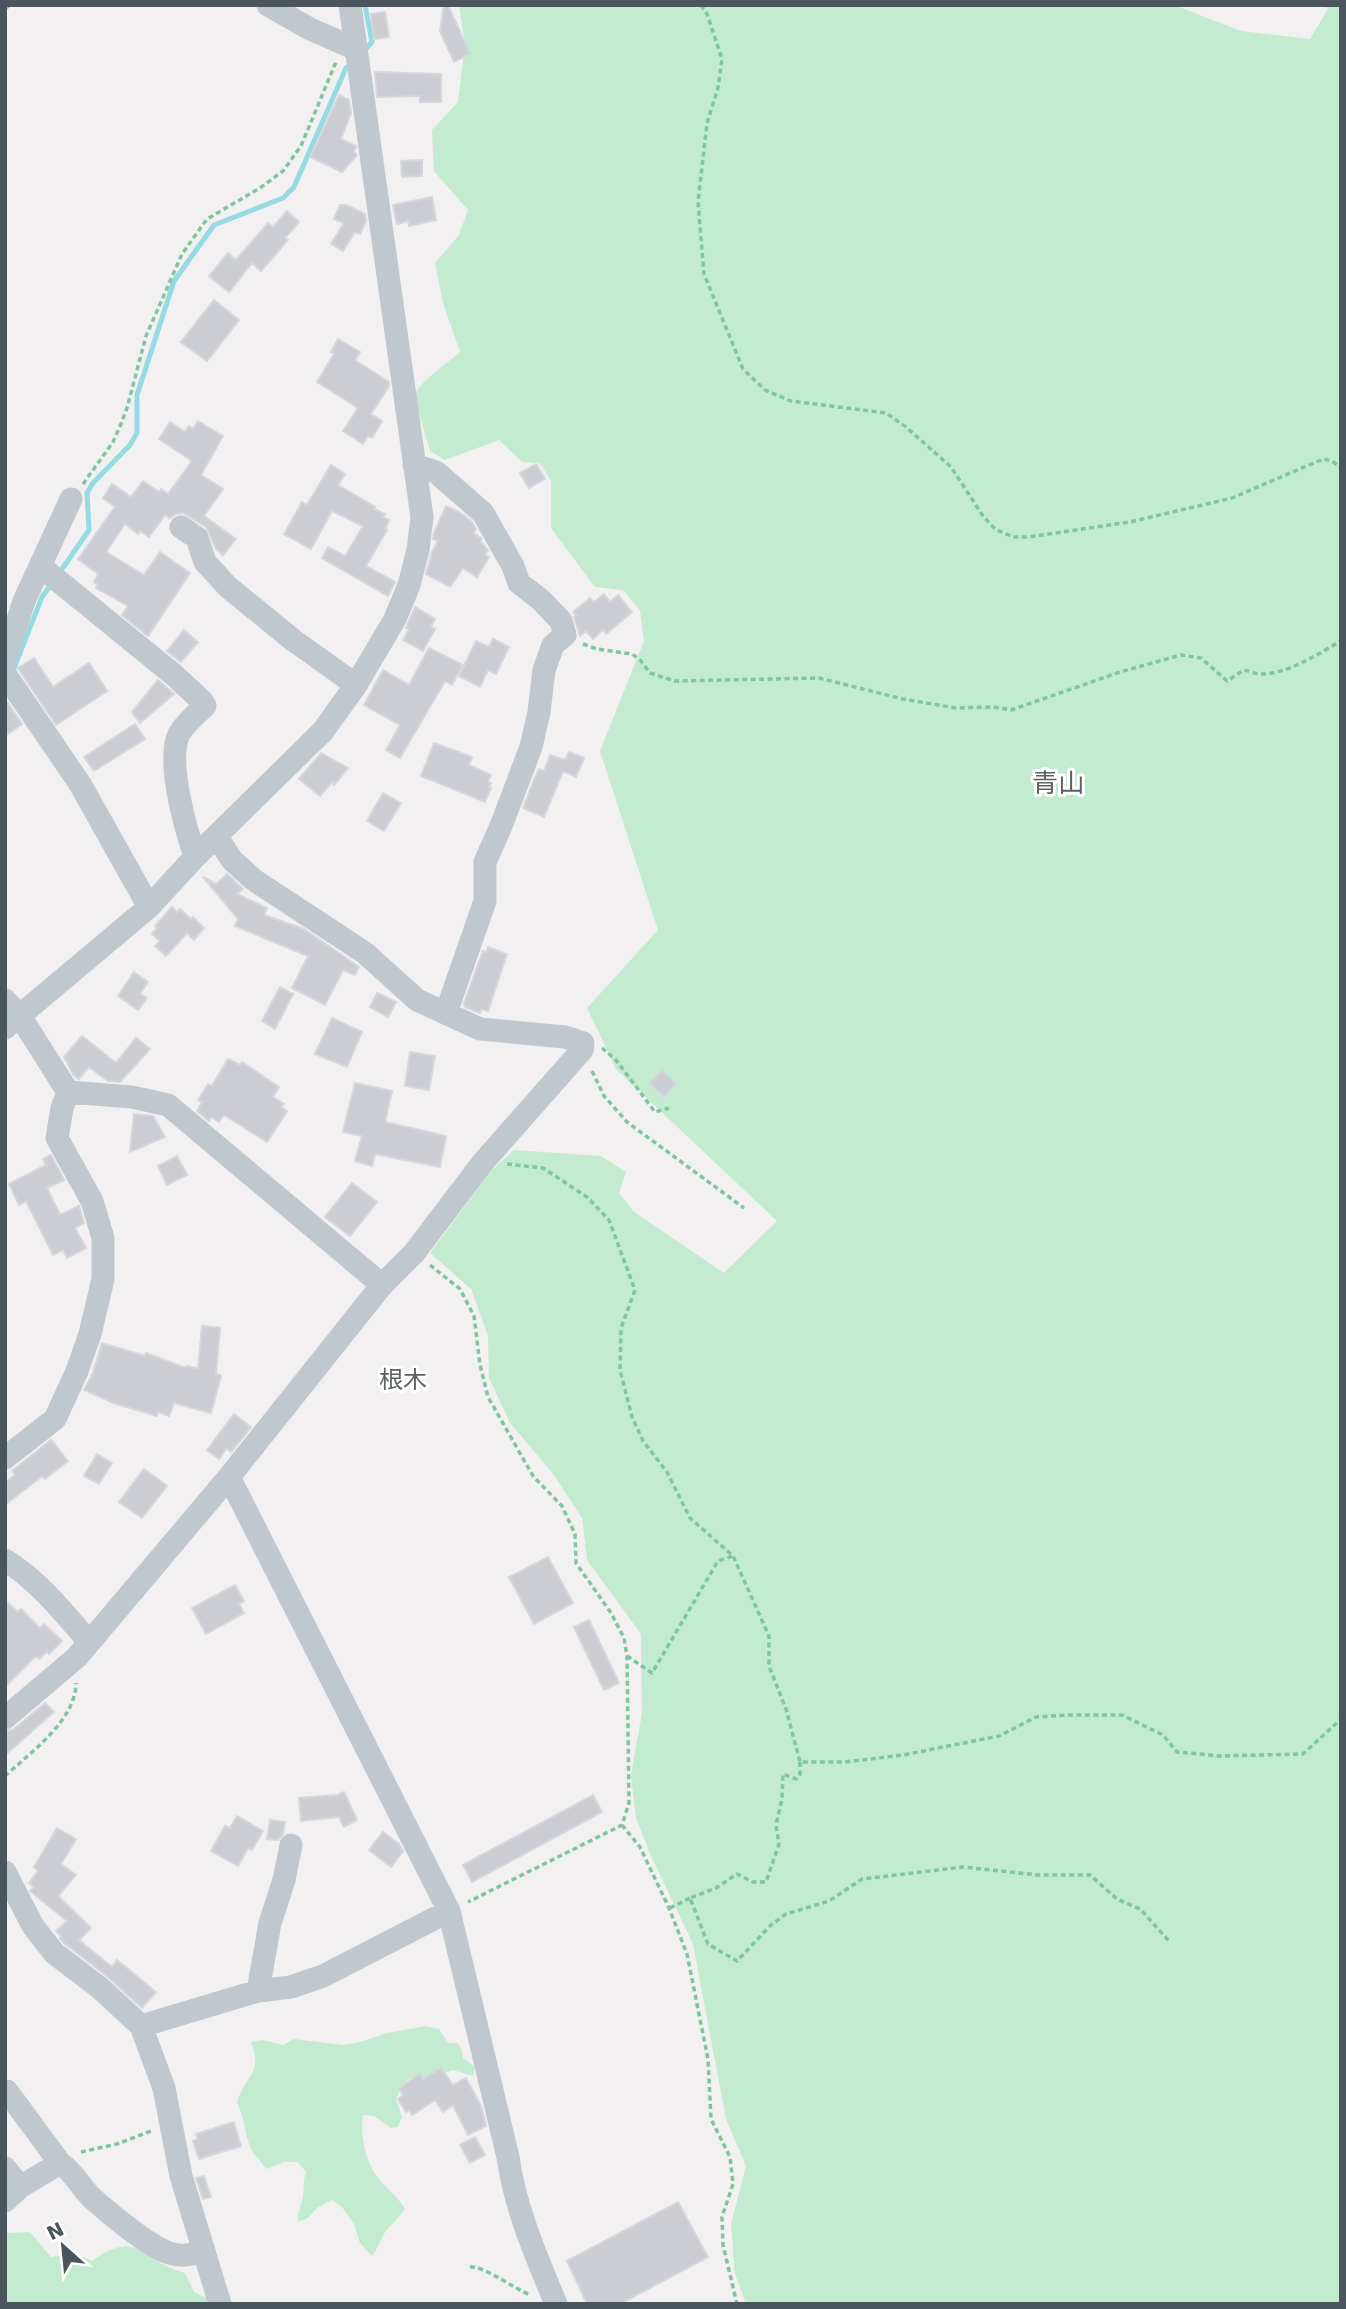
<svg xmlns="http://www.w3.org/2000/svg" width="1346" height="2309" font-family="'DejaVu Sans','Noto Sans JP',sans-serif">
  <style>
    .green { fill: #c3ebd0 }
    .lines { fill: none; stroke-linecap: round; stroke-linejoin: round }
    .stream { stroke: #95dae4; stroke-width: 5 }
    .building { fill: #cbcdd2; stroke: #d5d7db; stroke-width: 2 }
    .path { stroke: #7ec69d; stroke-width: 3.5; stroke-dasharray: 5 3.5; stroke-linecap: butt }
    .minor { stroke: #c0c8cd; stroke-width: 23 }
    .labels { text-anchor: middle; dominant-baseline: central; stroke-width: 6; stroke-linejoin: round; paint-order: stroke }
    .neighbourhood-label { font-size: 24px; fill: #5d6164; stroke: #fff }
    .quarter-label { font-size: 26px; fill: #5d6164; stroke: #fff }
  </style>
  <rect width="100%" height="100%" fill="#f2f0f1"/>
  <!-- green -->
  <path class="green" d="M459,5H1174L1241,31L1310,39L1328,9L1324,5H1341V2304H746L735,2274L731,2224L746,2166L726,2119L693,1944L651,1856L636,1818L631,1775L642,1713L641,1634L587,1560L582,1518L554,1475L510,1423L489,1378L488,1336L471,1289L430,1253L492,1170L514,1150L601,1156L626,1172L619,1193L634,1212L724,1273L777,1221L616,1069L587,1008L658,930L600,751L644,641L640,610L623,590L595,587L551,528V481L540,463L522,462L499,440L445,460L430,451L414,395C425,377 444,366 460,352L443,303L435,263L459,235L468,210L434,171L432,130L458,102L465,45Z
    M426,2026L439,2029L448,2043H458L462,2051L463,2058L475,2067L473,2076L453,2070L434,2077L411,2078L404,2083L396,2099L402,2117L398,2127L391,2128L374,2116L363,2115C360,2133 365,2160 376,2175C385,2188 397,2195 405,2209C399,2217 392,2224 386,2231C381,2237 379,2247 372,2256L360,2243L354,2224L342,2207L332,2200L317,2208L308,2218L298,2222C297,2212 301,2207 303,2197C304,2188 303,2181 306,2172L298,2162H284L266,2169C262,2163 256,2157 252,2151C244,2135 245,2118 237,2102C246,2073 263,2075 251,2042L262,2040L283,2045L294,2039L343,2045L360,2042L387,2033Z
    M30,2232L51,2257L76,2254L92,2261C139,2227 142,2262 185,2273L194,2292L219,2304H5V2233Z"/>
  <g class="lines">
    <!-- stream -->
    <path class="stream" d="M364,51L372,42L365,5
      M60,572L89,530L87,493L93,483L130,445L137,433V395L174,281L214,225L283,198L294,187L346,68L352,63
      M12,673L42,597L52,583"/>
  </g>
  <!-- building -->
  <path class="building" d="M444,5H448L470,54L454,62L440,31Z
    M385,12L389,37L374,39L371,14Z
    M375,72L441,74V102H420V96L377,97Z
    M339,95L349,100L351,113L341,139L356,146L354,152L357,155L342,172L310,157Z
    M422,160V176L402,177L401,161Z
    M432,197L436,220L409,226L408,221L397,224L393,205Z
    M340,205H346L365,214L366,221L360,234L355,232L343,251L331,244L344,223L334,219Z
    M287,211L299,222L285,238L288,240L261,271L252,263L229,292L209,276L228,253L236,260L268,223L273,227Z
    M214,300L239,320L207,361L181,342Z
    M338,339L360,352L355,360L389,382V386L371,414L382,421L372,438L368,436L363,444L343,431L358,408L317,382L334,354L331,352Z
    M198,421L223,436L201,475L223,489L204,516L236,539L223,555L216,549L206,527L183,513L176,514L170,518L165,515L149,537L140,531L138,534L125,524L106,552L144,575L160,552L190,573L148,636L122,615L128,606L96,588L98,585L94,582L98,574L78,559L115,507L103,498L112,484L131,497L143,481L159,492L161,489L168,494L192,461L159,439L170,422L185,432L189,426L193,429Z
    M536,464L545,479L529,488L520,473Z
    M331,465L345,474L338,485L375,507L374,509L385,514L383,517L389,520L385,529L387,530L366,566L395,582L388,596L322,558L328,547L345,556L363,526L332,511L311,549L284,534L302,502L307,505Z
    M446,506L461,513L472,522L476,529L473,533L481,538V542L488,550L485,555L489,557L477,577L463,568L450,587L426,574L432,552L438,541L433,539L434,533Z
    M604,594L610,602L618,595L632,612L606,634L603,630L593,639L586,631L580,636L574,617L576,615L573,612L590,598L594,602Z
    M415,607L435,619L431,627L435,629L423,651L403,640L409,629L406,628Z
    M184,630L198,642L181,662L167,651Z
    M493,639L509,647L496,674L488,670L480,687L459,676L476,641L489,647Z
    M429,648L463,665L452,685L445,681L400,758L386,750L400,725L364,705L383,670L409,685Z
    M34,658L53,687L89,663L107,691L56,725L18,668Z
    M158,680L174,694L140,723L132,712Z
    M5,699L22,724L5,736Z
    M135,724L145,739L94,771L84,757Z
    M434,743L472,757L469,765L491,775L488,782L491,783L489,787L491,788L485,802L421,776Z
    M569,752L584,758L576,777L563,771L544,817L523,808L534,780L539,769L544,771L550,755L565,760Z
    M321,753L348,768L334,785L332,782L320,796L299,779Z
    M383,793L401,803L384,831L367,821Z
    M227,874L243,889L237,894L267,908L264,915L304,929L359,967L355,975L343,970L325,1005L292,988L308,956L235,926L238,919L203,877L216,884Z
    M172,907L177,912L180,909L191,919L193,917L204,928L194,940L187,933L166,956L155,946L160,941L152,934L157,928L155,926Z
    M488,947L507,954L488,1011L481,1009L480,1013L465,1007L464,1003L483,951L487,952Z
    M134,972L148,982L140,994L147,998L138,1010L118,996Z
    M280,987L293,994L275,1029L262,1021Z
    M377,993L396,1002L388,1017L370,1007Z
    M332,1018L362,1032L347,1067L315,1054Z
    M82,1036L116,1063L136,1038L150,1049L120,1082L108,1081L89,1067L79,1079L73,1074L64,1057Z
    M410,1052L435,1056L429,1090L405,1086Z
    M228,1059L240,1065L242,1062L279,1087L273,1097L284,1104L281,1107L287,1111L267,1142L224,1115L219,1122L211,1117L209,1121L197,1111L202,1102L198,1100L208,1084L212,1086Z
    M662,1070L676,1084L664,1097L649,1083Z
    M355,1083L392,1091L385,1122L446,1136L440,1167L375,1154L372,1166L355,1161L362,1136L343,1132Z
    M134,1114L153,1116L165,1137L130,1152Z
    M51,1155L64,1180L47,1188L60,1215L79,1206L84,1223L75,1228L86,1248L67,1258L63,1250L53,1255L26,1201L19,1205L9,1184L46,1165L43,1159Z
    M177,1156L187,1175L167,1185L158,1166Z
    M352,1183L377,1202L350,1236L325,1217Z
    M202,1326L220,1328L216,1374L221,1376L211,1413L174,1403L169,1416L158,1412L157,1416L116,1404L84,1390L93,1373L102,1343L145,1356L146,1353L186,1368L187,1366L198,1369Z
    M234,1414L251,1427L231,1452L227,1448L219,1459L207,1450Z
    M51,1440L68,1461L45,1479L42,1476L5,1505V1483L15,1475L12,1471Z
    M97,1454L112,1463L99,1484L84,1476Z
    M144,1469L167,1486L142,1518L119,1502Z
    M548,1557L573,1603L534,1624L509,1577Z
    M235,1585L244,1601L239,1604L244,1613L206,1634L192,1608Z
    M5,1600L18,1612L21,1609L40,1628L44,1624L62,1641L49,1654L47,1651L39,1659L36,1656L5,1687Z
    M589,1620L619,1683L604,1690L574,1627Z
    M45,1703L54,1712L5,1755V1732L14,1729Z
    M344,1792L357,1820L344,1827L339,1817L301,1821L299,1798L337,1795Z
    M593,1795L602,1812L472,1882L463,1865Z
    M237,1816L263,1831L252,1850L248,1848L238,1866L211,1851L225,1826L230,1828Z
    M270,1820L285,1822L283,1834L278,1840L267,1839Z
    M57,1828L76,1839L61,1864L76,1875L58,1896L91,1928L79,1940L112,1967L117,1960L156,1992L142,2008L108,1977L64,1943L60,1938L62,1937L56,1931L67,1921L30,1891L34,1887L29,1883L38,1871L34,1867Z
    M383,1832L399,1844L403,1851L391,1867L369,1850Z
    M441,2068L453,2085L466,2078L481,2106L486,2126L468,2135L453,2105L443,2112L435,2100L412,2115L409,2110L406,2112L398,2099L403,2095L399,2088L420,2074L423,2079Z
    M234,2122L241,2146L199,2159L193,2141L198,2139L196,2134Z
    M475,2137L485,2155L470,2163L460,2145Z
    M204,2176L211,2197L203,2199L196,2178Z
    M678,2202L708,2257L620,2304H587L567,2261Z"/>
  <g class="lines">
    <!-- path -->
    <path class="path" d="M701,5L707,14L722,59L718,88L707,123L698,202L704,274L743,369L765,390L791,401L886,413L906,427L951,467L983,516L995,529L1013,537H1029L1130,522L1232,498L1323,459L1332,461L1341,468
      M5,9L10,5
      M83,484L113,442L121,424L127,408L146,336L182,254L207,219L260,188L283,171L301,146L336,62
      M583,644L597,649L632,654L640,660L650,673L675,681L819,678L903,699L956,708L993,707L1011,710L1120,672L1181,655L1201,658L1227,681L1244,670C1249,671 1255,674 1261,674C1288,674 1318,654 1341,641
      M602,1048L616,1060L655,1112L669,1108
      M592,1071L604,1096L627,1122L744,1208
      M507,1164L543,1168L587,1197L609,1220L635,1290L621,1328L620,1370L632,1417L643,1441L667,1472L690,1518L733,1556L769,1636V1666L786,1709L800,1762H845L903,1755L999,1736L1036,1717L1068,1715H1122L1163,1735L1177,1752L1220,1756L1303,1754L1341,1719
      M430,1265L460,1289L474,1316L480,1365L488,1397L533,1476L562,1506L575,1534L576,1563L611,1613L624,1638L627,1656L629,1803L622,1825L468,1902
      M627,1656L652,1673L718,1561L733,1556
      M800,1762V1774L796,1779L783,1774L782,1799L776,1825L779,1844L766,1882H753L737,1874L716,1888L690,1898L708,1944L737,1961L771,1925L786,1914L829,1901L862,1879L963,1867L1038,1875H1090L1117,1899L1140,1909L1169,1941
      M5,1776C30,1753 76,1720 76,1683
      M622,1825L640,1847L669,1908L687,1954L708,2059L711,2119L730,2157L733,2184L722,2217L723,2245L737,2304
      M670,1908L690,1898
      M81,2152L117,2144L154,2130
      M470,2267C482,2265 515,2289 530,2295"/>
    <!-- minor -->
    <path class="minor" d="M268,5L310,29L356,49
      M414,465L436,472L483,513L513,566L519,583L541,600L561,621L565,635L553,645L544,670L539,712L531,747L501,826L485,862V901L446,1013
      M181,527L197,538L205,562L228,587L293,640L356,685
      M40,566L174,675L201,700L205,706C196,714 185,723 179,734C166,761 186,829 195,857
      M5,659L24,601L71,499
      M5,674L80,784L149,907
      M5,1000L20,1016L68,1092L132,1097L168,1105L382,1285
      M5,1028L149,907L195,857L323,731L356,685L395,619L409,585L418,550L422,517L350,5
      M5,1458L55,1419L77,1371L90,1334L103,1279V1238L92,1201L57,1138L62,1108L68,1092
      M229,1477L449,1911L508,2157C515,2208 536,2256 556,2304
      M5,1560C38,1580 64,1613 89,1642
      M5,1718L77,1657L229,1477L382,1285L414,1253L484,1161L582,1050L583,1043L565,1037L480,1029L417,1000L365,953L254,880L232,860L217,837
      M5,1872L33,1926L54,1953L100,1988L141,2026L164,2088L181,2176L220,2304
      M258,1991L270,1923L284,1880L291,1845
      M141,2026L258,1991L291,1987L323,1976L449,1911
      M7,2091L60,2163
      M5,2168L20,2187
      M5,2201L20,2187L60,2163C75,2173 80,2187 93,2199C109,2213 153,2250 173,2254C184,2257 193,2254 204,2251"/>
  </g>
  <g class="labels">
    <!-- neighbourhood labels -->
    <g class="neighbourhood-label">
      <text x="403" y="1380">根木</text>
    </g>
    <!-- quarter labels -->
    <g class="quarter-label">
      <text x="1058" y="783">青山</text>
    </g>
  </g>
  <!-- border -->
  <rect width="1346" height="2309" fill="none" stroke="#4a555c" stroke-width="14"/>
  <!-- north arrow -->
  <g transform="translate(63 2246) rotate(333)" stroke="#ffffff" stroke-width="5" paint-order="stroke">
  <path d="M0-5L12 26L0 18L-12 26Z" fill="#4a555c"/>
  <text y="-10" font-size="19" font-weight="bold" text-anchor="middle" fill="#4a555c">N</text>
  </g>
</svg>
